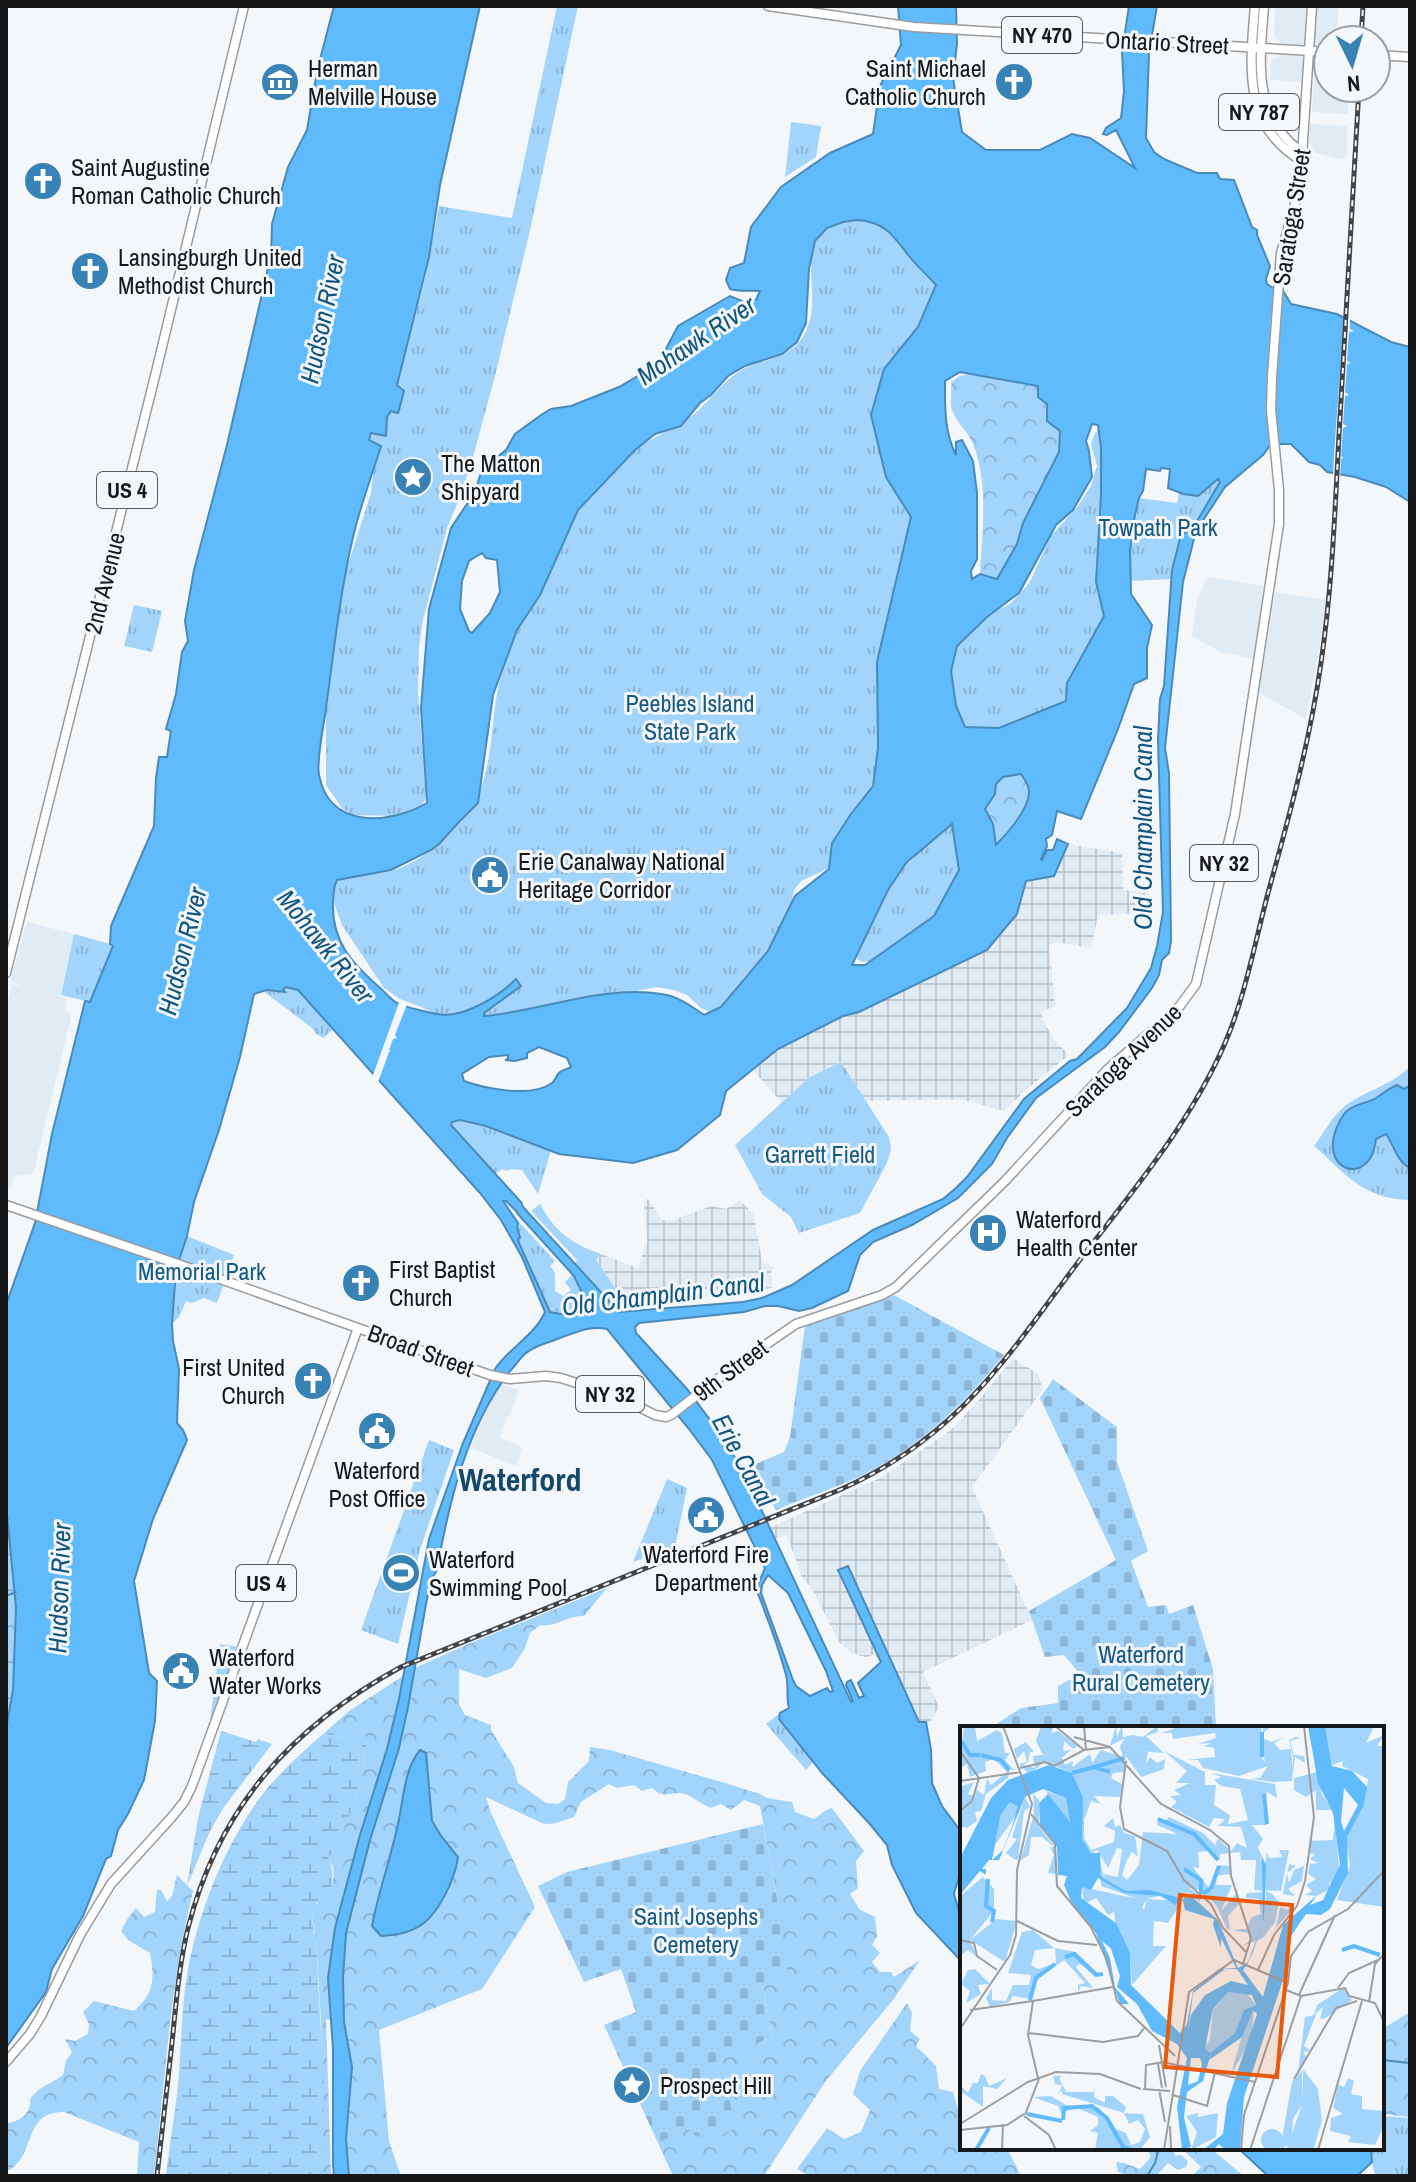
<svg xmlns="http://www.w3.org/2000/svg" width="1416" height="2182" font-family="'Archivo Narrow',sans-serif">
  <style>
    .built { fill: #e1ebf4 }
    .industrial { fill: url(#industrial-grid) }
    .green { fill: #a3d4fb }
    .forest { fill: url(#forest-crowns) }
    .wetland { fill: url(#wetland-marsh) }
    .cemetery { fill: url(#cemetery-stones) }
    .park { fill: url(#park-tufts) }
    .water { fill: #60bbfd; stroke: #4a8ab9; stroke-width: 2; fill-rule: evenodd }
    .pier { fill: #f4f7fa }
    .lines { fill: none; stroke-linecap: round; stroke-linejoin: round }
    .stream { stroke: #4a8ab9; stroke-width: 2 }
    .primary-casing { stroke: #999c9f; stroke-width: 11 }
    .primary { stroke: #fff; stroke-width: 8 }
    .rail-casing { stroke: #434446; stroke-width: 5 }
    .rail { stroke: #f4f7fa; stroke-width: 2; stroke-dasharray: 6; stroke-linecap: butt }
    .labels { text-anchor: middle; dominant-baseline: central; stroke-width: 6; stroke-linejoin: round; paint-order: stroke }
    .shield { fill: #f4f7fa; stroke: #595b5c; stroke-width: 2 }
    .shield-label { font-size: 22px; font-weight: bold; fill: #171819 }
    .street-label { font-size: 24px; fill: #171819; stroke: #f4f7fa }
    .poi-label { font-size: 24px; fill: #171819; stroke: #f4f7fa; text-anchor: start }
    .park-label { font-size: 24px; fill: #165984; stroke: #f4f7fa }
    .water-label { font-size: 26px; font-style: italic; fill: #115681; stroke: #f4f7fa }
    .district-label { font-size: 32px; font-weight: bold; fill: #14496c; stroke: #f4f7fa }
    .inset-river { fill: none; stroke: #60bbfd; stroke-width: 4 }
    .inset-road { fill: none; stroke: #9c9ea0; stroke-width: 2 }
    .view { fill: #e8590c; fill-opacity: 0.15; stroke: #e8590c; stroke-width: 4 }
    .inset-edge { fill: none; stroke: #171819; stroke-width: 4 }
  </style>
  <defs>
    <pattern id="industrial-grid" width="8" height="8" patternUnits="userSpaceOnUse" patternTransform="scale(2)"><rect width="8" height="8" fill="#e1ebf4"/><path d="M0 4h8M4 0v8" fill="none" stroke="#c0c9d1"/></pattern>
    <pattern id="forest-crowns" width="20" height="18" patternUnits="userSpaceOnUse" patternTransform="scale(2)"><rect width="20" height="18" fill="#a3d4fb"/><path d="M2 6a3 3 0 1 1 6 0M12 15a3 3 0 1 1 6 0" fill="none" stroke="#8cb5d7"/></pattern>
    <pattern id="wetland-marsh" width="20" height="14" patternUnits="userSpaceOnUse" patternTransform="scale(2)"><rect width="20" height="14" fill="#a3d4fb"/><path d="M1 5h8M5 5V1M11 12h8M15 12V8" fill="none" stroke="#8cb5d7"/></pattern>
    <pattern id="cemetery-stones" width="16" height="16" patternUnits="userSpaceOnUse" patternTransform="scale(2)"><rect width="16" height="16" fill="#a3d4fb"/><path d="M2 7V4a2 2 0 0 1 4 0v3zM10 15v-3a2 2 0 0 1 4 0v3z" fill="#8cb5d7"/></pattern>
    <pattern id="park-tufts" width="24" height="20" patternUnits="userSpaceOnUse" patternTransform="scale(2)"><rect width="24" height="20" fill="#a3d4fb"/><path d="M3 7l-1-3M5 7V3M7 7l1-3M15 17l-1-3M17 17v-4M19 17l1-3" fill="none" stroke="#8cb5d7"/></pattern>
  </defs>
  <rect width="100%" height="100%" fill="#f4f7fa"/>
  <!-- built -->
  <path class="built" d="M1275,6H1306L1304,45L1281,44L1274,35Z
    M1317,6H1339L1335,40H1328V47L1314,45Z
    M1282,55L1304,56L1303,82L1270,80L1271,60Z
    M1315,58L1328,59V88H1349L1348,114L1312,112Z
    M1310,124L1347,126V155L1342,160L1313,152L1309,139Z
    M1208,577L1264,586L1254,659L1220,652L1192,636L1197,600Z
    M1275,592L1325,600L1323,627L1306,719L1259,693Z
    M27,922L74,934L60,995L67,999L65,1010L69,1012L71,1017L34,1171L31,1174L15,1176L11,1188L6,1187V1008L12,985H21L10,981Z
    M501,1384L519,1390L510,1417H507L500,1438L522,1447L516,1466L471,1448L486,1411Z"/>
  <!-- industrial -->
  <path class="industrial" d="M1068,844L1122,853L1123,890L1148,892L1152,913L1098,915L1091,948L1056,942L1049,945L1055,1006L1041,1012L1045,1024L1055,1041L1069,1055L1027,1089L1004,1111L960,1099L866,1101L841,1062L810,1077L782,1103L753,1070L778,1049L843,1016L859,1012L870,1005L1023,893L1026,881L1054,876Z
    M648,1199L662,1220L670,1221L711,1206L726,1209L740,1200L754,1215L762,1262L774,1267L771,1273L773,1287L754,1293L636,1303L622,1298L596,1260L601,1254L638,1268L647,1241L644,1201Z
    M1013,1358L1038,1374L1043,1389L972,1487L1032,1620L923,1672L939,1707L926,1728L925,1722H919L881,1662L878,1663L875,1654L867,1657L861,1656L849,1651L839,1642L811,1587L802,1578L787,1535L774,1539L769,1528L878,1479L919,1452L951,1430L979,1400Z"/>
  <!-- green -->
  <path class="green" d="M540,1204C555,1232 572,1244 601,1254L596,1260L622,1298L617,1302L624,1312L617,1310L575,1264L577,1260L531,1211Z
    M220,1644L239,1647L212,1721H210Z"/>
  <!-- forest -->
  <path class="forest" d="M973,373L1038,386V397L1047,404L1060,431L1059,452L1023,523L1017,544L997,579L980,574C982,534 989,483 973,444C968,431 955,422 951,407C950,400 952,390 951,382L960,376Z
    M1021,774C1025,779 1029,785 1029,791C1030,808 1006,834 995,846L984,808L995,794L996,784L1003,777Z
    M6,1493L18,1564L12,1710L6,1709Z
    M607,1588L584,1616C567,1615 556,1628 540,1625L530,1633L525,1648L512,1668L486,1678L459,1669V1704L465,1715L491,1725V1730L514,1767L518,1783L546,1803L558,1804L565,1799L568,1782L589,1761L590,1747L610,1750L725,1783L760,1794L767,1798L792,1802L795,1812L814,1819L826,1810L832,1808L864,1851L856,1861L858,1888L850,1894L860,1910L875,1917L877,1936L872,1945L880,1953L872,1962L880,1972H891L894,1977L920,1960L893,2000L825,2082L764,2176H673L658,2143L690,2128L725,2088L718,2079V2068L721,2060L772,2037L763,1984L778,1904L760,1806L744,1800L731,1810L721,1804L710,1808C702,1804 693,1797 685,1794C670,1790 666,1801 652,1788L642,1791L634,1785L617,1788L609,1784L581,1802L574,1817L556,1823L544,1824L486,1797L491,1813L535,1907L482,1989L379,2030L389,2141L401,2176H349L346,2139L352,2067L344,2022L326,2019L331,2176H313L318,2137L323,2121L321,2020L316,1940L312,1917L313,1907L329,1892L334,1877L333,1867L327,1857L335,1851L357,1796L367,1743L358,1734L344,1737L323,1734L349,1711L417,1667L468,1644Z
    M177,1875L193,1891C170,1984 165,2081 154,2176H137L139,2142L64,2112C33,2112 34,2133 23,2155C20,2161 15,2166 10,2170L6,2171V2124C17,2121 27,2118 30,2105C31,2098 29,2099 35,2093C42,2086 54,2082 63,2075L66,2061L72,2052L65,2039L75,2041L88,2034L89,2024L83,2012L94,2001L134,2011C154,1994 155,1978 150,1953L128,1940L121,1931L128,1918L136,1908L144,1917L155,1912L157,1890H161L167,1901L172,1896Z
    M907,2003L912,2013L910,2031L920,2039L916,2046L936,2066L939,2089L953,2092L958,2109L962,2113V2148H1007L1021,2176H809L797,2169L827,2128L844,2139L861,2132L870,2110L853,2094L860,2071Z
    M1410,2012V2117L1382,2114V2029Z
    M1149,2148H1173L1175,2156L1181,2155L1188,2161L1186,2167L1178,2170L1168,2163L1156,2176H1129L1118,2172L1116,2162L1124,2163L1140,2169L1150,2158Z
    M1181,2148H1210L1244,2176H1192L1201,2167Z"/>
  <!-- wetland -->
  <path class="wetland" d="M221,1731L256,1742L258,1739L272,1744L224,1807L210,1831L187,1886L198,1818Z
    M323,1734L344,1737L358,1734L366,1737L367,1743L357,1796L335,1852L328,1857C335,1873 334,1888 323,1902H317C309,1913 313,1927 316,1940L324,2091L323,2121L318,2137L313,2176H166C169,2145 175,2115 178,2085C182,2040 181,1994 192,1950C205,1896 229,1839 262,1795C280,1772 302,1752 323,1734Z"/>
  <!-- cemetery -->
  <path class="cemetery" d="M894,1295L1004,1355C965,1404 919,1447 863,1475C835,1488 805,1498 776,1510L762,1489L751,1466L784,1452L790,1437L805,1325Z
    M1053,1379L1117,1427V1462L1148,1551L1131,1561L1148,1607L1166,1605L1169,1614L1193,1605L1213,1669L1216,1728H1204L1203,1725L1196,1728H990L1021,1708L1058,1703V1686L1080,1674L1064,1655L1045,1657L1029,1611L1116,1560L1040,1398Z
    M763,1824L778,1904L788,1977L763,1985L772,2037L721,2060L718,2068V2079C730,2095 734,2111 732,2130C718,2139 700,2144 689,2129L658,2143L604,2025L636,2012L621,1969L584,1982L538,1886L567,1872Z"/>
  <!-- park -->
  <path class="park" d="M557,6H578L531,226L495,376L473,457L459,500L447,528L422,624L419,649L418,692L426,797L422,805L413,811L399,816L352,815L342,808L326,785V682L336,602L371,493L373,473L381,447L369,440L372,432L402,395L400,387L397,386L426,275L439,206L512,218Z
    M791,122L821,126L816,157L785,177Z
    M856,220L871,222L891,233L911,259L950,285L892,359L879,385L877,399L912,517L876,773L871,787L829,868L801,881L794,890L787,927L776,943L746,975L720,1008L710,1012L701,1008L687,995L674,990L657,987L524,1011L452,1022L421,1007L400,999L384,988L342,925L335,906L332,889L334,884C347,871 375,876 392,871C424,861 447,837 467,812C495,778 489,726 499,684C508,647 527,600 543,565C548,554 552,542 559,532C569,516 584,501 597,485C604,476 611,465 621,458C643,441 671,432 693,415C709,402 720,384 737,373C757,359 785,361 800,341C834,298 777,231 856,220Z
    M1104,425L1098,589L1106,611L1102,622L1083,655L1068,699L1059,707L972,754L953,696L951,665L956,646L990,614L1010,604L1030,582L1050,537L1078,506L1091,486L1097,466L1091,444L1094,435L1101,426Z
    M1218,479L1220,481L1193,528L1181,535L1171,579L1131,581L1130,550L1139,498L1177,503L1179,492L1198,496Z
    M134,605L162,611L152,652L124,646Z
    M950,818L970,891L872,961L862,962L857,959L859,950L885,898L897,869L901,865L910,862Z
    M74,934L114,945L90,1002L61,995Z
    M286,987L297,990L333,1029L324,1038L316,1034L312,1028L263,991L283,992Z
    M841,1062L889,1137L891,1147L890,1154L886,1165L860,1213L799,1233L791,1217L762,1194L735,1145L810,1077Z
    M1410,1066V1200C1363,1199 1347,1175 1314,1146C1324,1133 1332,1116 1345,1106C1366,1090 1393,1085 1410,1066Z
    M455,1120L486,1126L551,1151L538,1194L522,1170L511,1169L507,1171L502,1169L495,1174L451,1125Z
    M519,1222L555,1261L550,1266L555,1273V1291L563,1296L571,1290L565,1282L573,1274L590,1309L589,1314L566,1315L550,1312C540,1290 512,1243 519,1222Z
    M187,1236L234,1255L217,1303L204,1298L192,1303L186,1301L179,1317L172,1324L176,1269Z
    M429,1440L454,1450L420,1550L398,1644L361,1630Z
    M667,1479L687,1488L675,1547L633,1562Z
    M780,1713L779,1719L813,1762L806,1770L766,1724Z
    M1382,2116L1410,2118V2176H1375L1372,2162L1371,2148H1382Z"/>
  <!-- water -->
  <path class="water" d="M334,6H480L440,185L429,257L397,385L404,391L398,413L391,411L387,417L386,436L371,433L369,440L381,446C372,475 361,504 354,533C340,591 334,650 326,708C324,725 316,760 319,775C329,829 389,825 427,803L421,708L429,609L451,528L475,492L482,469L506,450L515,434L541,415L551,409L571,406L619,387L658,364L678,326L730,296L744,302L756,300L760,291C750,290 739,292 730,289L726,280L730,268L744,263L751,227L781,187L830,153L873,134L880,86L901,45L898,6H956L957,44L953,78L962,132L986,150H1040L1072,134L1090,138L1135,168L1116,130L1107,135L1103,134L1106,128L1121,118L1124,91L1122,52L1129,6H1157L1149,53L1146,138L1154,152L1164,159L1197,173H1217L1220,179L1234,180L1252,227L1257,230V235L1270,266L1266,279L1267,284L1273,288L1282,289L1291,304L1337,314L1391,342L1410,347V502L1386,487L1355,477L1327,472L1320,465L1309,462L1291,444H1271L1263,455L1225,487L1196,531L1183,582L1165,748L1169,773L1171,941L1169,953L1162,960L1159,975L1152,988L1119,1032L1105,1047L1036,1098L1007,1138L992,1164L958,1198L912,1225L873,1242L860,1255L848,1291L812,1308L799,1311L778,1306H765L744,1312L639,1323L635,1327L636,1333L687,1389L725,1440L747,1479L851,1702L853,1701L846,1685L847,1682L851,1680L859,1698L864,1696L858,1683L881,1662L838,1570L848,1566L919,1722H926L931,1749L932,1783L942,1806L962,1833V1866L954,1894L962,1922V1962L916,1913L892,1865L887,1845L869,1823L823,1774L779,1719L780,1713L789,1708C786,1698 789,1686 786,1675C779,1649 768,1619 758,1594L757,1587L765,1568L712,1460L689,1429L607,1329C590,1325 575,1333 560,1338C548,1343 536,1345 526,1353C520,1358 516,1365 510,1371C467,1427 449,1501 437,1570L431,1580L426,1604L408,1707L399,1748L370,1840L346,1933L343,1977L344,2022L352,2067L346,2139L349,2176H334L333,2165V2049L328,1978L335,1928L360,1835L387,1749L399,1699L429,1539L463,1443L495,1369C509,1348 535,1335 545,1312L522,1257L501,1220L480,1193L298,990L286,987L283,990L285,992L266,990L254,994L240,1057L219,1130L194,1202L187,1236L176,1269L172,1324L173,1341L179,1369L177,1423L183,1430L187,1440L153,1519L134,1581L149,1673L157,1681L155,1721L144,1780L128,1814L118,1830L111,1856L106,1859L83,1916L52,1969L46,1992L6,2048V1729L13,1690L16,1608L6,1504V1305L35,1223L52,1134L85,1001L90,1002L113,946L110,944L111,926L154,826L156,778L159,757H167L171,731L166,729L176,694L182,652L188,641L185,621L194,570L227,445L271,255L272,224L288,167L307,130L317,71ZM856,220C884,221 893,235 909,256C917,266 927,275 936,285L918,327L884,369L871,415L886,477L911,517L877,662L878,748L873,786L851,814L832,843L829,869L795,896L768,951L721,1007L704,1015C692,1007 681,998 667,995C605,983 544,1011 484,1016V1013L521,986L516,979C499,996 470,1014 445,1015C438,1015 404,1007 397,1003C391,1000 385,992 379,987C352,963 332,942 333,904C333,896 333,888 337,880L391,870L431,850L439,844L459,822L478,803L493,695L517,630L540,595L578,510L635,450L655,434L681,426L700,403L711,395L728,376L745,366L782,354L797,342L806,323L809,269L815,241L827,228L843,222ZM960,372L1038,386V397L1047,404V421L1060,431L1059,452L1023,523L1017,544L997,579L980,574L972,579L971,571L977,559V493L973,461L962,440L956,442V455C944,431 945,407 945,381ZM1092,424L1098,425L1101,447V495L1096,582L1104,616L1067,683L1066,701L999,728L965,727L956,706L951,671L957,646L987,617L1019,593L1056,525L1073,510L1092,477L1089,451L1086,441ZM1161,468L1170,469L1168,488L1183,494L1198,496L1218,479L1220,482L1193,528L1181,535L1172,570L1164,686L1160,699L1158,740L1163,912L1157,946L1151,968L1127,1008L1077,1059L1070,1061L1024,1099L967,1177L957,1187L943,1199L873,1230L792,1285L762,1298L743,1302L619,1312L523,1207L521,1202L451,1125L452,1122L460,1120L486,1126L559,1154L633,1163L677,1150L720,1115L726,1091L778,1049L843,1016L859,1012L987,950L1017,914L1026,881L1054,876L1068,844L1057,839L1053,850H1047L1042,860L1041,859L1047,846L1046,839L1052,835L1057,811L1081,819L1118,729L1134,684L1147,678V648L1152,625L1131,594L1130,550L1135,515L1139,498L1143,491L1146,469L1160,471ZM482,553L486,558L497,560L500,592L490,613L472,633L469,631L460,609L462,581L469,561ZM1021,774C1025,780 1029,785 1029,791C1030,808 1007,834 996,845L993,824L985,809L995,794L996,784L1003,777ZM952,824L959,870L934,916L865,965H852L888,890L906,863ZM539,1047L567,1058L571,1067C567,1069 563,1070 560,1072C556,1075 556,1080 552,1083C532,1098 486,1089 464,1081L462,1074L489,1057L508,1055V1059L505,1060L515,1061L527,1058V1053ZM503,1201H506L517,1212V1213L574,1276L590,1309L589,1314L566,1315L550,1312L519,1243L518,1239L520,1238L517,1227L518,1223ZM768,1575L788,1593L826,1671L833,1691L830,1692L827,1688L810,1696L796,1686L793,1680L761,1593L762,1585Z
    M1397,1085L1404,1089L1410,1085V1168C1397,1162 1394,1145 1386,1134L1376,1139C1375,1145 1374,1152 1371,1157C1355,1183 1321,1164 1337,1127C1340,1121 1342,1115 1347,1111C1356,1103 1366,1104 1376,1098C1384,1093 1388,1089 1397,1085Z
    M420,1750L426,1753L432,1821L441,1836L458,1857C455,1879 438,1916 418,1927C406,1934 394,1935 381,1936L372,1926C378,1893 390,1861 397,1828C404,1801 403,1771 420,1750Z
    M1238,2148H1371L1372,2162L1357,2176H1268Z"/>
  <!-- pier -->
  <path class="pier" d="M1344,313L1350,316V329L1354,331L1349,332L1347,361L1351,363L1347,364L1345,392L1349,395L1345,396L1343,424L1347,426L1343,428L1341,456L1343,458L1341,459L1340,478L1333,477L1334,456Z
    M400,1000L407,1002L406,1007L395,1035L397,1038L393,1039L389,1050L391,1051L389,1052L377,1085L372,1078Z"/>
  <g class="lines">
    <!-- stream -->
    <path class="stream" d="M6,1596L16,1592
      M1382,2060L1410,2063
      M1147,2176L1155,2163L1159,2148"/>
    <defs>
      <path id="primary" d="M768,6L914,27L1328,52
        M1255,6C1250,65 1242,126 1302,161
        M1264,6C1260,60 1251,117 1303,153
        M1376,55L1410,57
        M6,973L156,372L244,6
        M6,1205L178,1264L490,1375L510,1379L546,1376L561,1378L619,1397L655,1415L666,1417L671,1415L736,1365L796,1324L882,1295L896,1287L1005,1181L1107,1070L1179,1007L1196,984L1235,814L1279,524V490L1271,410L1272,377L1281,253L1300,186L1312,6
        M6,2062L30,2034L41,2016L80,1935L111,1884L171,1818L184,1802L192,1786L358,1328"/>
    </defs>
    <!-- primary casing -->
    <use href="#primary" class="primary-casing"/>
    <!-- primary -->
    <use href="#primary" class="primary"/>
    <defs>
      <path id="rail" d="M1361,40L1363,6
        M157,2176C162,2131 167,2087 172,2043C176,2004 179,1965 188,1928C219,1806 293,1726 401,1667L837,1491C950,1442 1000,1368 1070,1273C1123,1202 1184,1133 1221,1052C1244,1003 1254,946 1268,893C1289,817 1310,741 1321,663C1332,588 1335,511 1339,435C1346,319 1352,204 1359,88"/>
    </defs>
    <!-- rail casing -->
    <use href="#rail" class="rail-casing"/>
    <!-- rail -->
    <use href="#rail" class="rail"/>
  </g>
  <!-- icons -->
  <defs>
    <symbol id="museum-disc" viewBox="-11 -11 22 22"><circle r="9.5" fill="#3882b6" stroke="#f4f7fa"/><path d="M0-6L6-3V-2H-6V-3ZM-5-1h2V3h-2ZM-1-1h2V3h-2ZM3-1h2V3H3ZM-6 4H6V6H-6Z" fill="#fff"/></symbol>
    <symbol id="church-disc" viewBox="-11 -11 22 22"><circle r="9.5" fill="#3882b6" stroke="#f4f7fa"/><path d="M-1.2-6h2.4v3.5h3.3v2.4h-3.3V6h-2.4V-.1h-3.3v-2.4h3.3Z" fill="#fff"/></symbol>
    <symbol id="sight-disc" viewBox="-11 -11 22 22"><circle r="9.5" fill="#3882b6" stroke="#f4f7fa"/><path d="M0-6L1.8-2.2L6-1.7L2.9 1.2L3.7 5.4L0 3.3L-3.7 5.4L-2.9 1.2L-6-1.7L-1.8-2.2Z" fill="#fff"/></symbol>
    <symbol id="civic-disc" viewBox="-11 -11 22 22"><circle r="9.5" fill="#3882b6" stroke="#f4f7fa"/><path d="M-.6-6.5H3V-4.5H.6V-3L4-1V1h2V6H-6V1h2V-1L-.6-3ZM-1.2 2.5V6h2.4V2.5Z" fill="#fff"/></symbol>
    <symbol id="hospital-disc" viewBox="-11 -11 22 22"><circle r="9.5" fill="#3882b6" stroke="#f4f7fa"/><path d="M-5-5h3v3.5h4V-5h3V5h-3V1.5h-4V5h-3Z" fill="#fff"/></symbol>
    <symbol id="stadium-disc" viewBox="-11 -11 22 22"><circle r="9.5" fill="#3882b6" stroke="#f4f7fa"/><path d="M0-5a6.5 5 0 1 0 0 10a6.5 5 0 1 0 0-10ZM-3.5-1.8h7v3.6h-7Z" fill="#fff"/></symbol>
  </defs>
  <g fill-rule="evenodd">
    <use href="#museum-disc" x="258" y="60" width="44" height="44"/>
    <use href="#church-disc" x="992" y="60" width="44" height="44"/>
    <use href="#church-disc" x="21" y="159" width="44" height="44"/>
    <use href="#church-disc" x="68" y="249" width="44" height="44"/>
    <use href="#sight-disc" x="391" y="455" width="44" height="44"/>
    <use href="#civic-disc" x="468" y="853" width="44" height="44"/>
    <use href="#hospital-disc" x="966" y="1211" width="44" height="44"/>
    <use href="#church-disc" x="339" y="1261" width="44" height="44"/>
    <use href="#church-disc" x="291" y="1359" width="44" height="44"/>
    <use href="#civic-disc" x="355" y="1409" width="44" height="44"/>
    <use href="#civic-disc" x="684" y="1493" width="44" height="44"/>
    <use href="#stadium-disc" x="379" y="1551" width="44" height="44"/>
    <use href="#civic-disc" x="159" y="1649" width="44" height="44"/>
    <use href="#sight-disc" x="610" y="2063" width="44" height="44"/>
  </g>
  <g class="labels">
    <!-- shield labels -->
    <g class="shield">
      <rect x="1002" y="17" width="80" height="36" rx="6"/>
      <rect x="1219" y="94" width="80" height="36" rx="6"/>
      <rect x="97" y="472" width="60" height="36" rx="6"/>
      <rect x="1190" y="845" width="68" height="36" rx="6"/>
      <rect x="576" y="1376" width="68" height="36" rx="6"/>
      <rect x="236" y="1565" width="60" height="36" rx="6"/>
    </g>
    <g class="shield-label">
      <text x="1042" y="35">NY 470</text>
      <text x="1259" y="112">NY 787</text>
      <text x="127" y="490">US 4</text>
      <text x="1224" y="863">NY 32</text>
      <text x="610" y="1394">NY 32</text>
      <text x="266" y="1583">US 4</text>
    </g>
    <!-- street labels -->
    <g class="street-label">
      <text transform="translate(1167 42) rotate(3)">Ontario Street</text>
      <text transform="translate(1291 217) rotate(-81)">Saratoga Street</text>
      <text transform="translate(104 583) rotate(-76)">2nd Avenue</text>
      <text transform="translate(1123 1060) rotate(-44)">Saratoga Avenue</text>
      <text transform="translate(421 1350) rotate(20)">Broad Street</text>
      <text transform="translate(730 1370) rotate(-37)">9th Street</text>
    </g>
    <!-- poi labels -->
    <g class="poi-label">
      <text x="308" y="68">Herman<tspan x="308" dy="28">Melville House</tspan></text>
      <text x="986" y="68" text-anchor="end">Saint Michael<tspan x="986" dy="28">Catholic Church</tspan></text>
      <text x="71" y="167">Saint Augustine<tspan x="71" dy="28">Roman Catholic Church</tspan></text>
      <text x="118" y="257">Lansingburgh United<tspan x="118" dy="28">Methodist Church</tspan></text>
      <text x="441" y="463">The Matton<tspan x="441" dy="28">Shipyard</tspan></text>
      <text x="518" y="861">Erie Canalway National<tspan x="518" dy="28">Heritage Corridor</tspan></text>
      <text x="1016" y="1219">Waterford<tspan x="1016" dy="28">Health Center</tspan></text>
      <text x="389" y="1269">First Baptist<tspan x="389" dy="28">Church</tspan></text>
      <text x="285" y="1367" text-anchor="end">First United<tspan x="285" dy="28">Church</tspan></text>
      <text x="377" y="1470" text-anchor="middle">Waterford<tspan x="377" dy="28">Post Office</tspan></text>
      <text x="706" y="1554" text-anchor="middle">Waterford Fire<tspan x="706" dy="28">Department</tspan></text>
      <text x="429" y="1559">Waterford<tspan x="429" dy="28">Swimming Pool</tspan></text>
      <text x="209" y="1657">Waterford<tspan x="209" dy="28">Water Works</tspan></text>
      <text x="660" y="2085">Prospect Hill</text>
    </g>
    <!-- park labels -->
    <g class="park-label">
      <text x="1158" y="527">Towpath Park</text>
      <text x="690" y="703">Peebles Island<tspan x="690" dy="28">State Park</tspan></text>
      <text x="820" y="1154">Garrett Field</text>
      <text x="202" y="1271">Memorial Park</text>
      <text x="1141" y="1654">Waterford<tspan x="1141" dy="28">Rural Cemetery</tspan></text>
      <text x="696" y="1916">Saint Josephs<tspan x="696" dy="28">Cemetery</tspan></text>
    </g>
    <!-- water labels -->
    <g class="water-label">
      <text transform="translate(322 319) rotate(-78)">Hudson River</text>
      <text transform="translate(696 340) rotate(-34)">Mohawk River</text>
      <text transform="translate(1142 828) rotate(-90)">Old Champlain Canal</text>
      <text transform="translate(326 946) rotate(51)">Mohawk River</text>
      <text transform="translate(182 951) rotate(-76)">Hudson River</text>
      <text transform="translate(663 1294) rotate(-7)">Old Champlain Canal</text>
      <text transform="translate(744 1460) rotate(61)">Erie Canal</text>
      <text transform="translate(59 1588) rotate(-88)">Hudson River</text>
    </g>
    <!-- district labels -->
    <g class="district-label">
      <text x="520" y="1479">Waterford</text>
    </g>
  </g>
  <!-- overview -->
  <g transform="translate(960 1726)">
    <rect width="424" height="424" fill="#f4f7fa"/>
    <path d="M197,0L198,6L186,10L204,27L167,24L165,16L173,15V9L183,11ZM238,387V391L258,387L256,411L231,424L237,406L226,390Z" fill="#a3d4fb"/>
    <path d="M4,0H15L17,15L37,4L42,7L45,27H50L45,34L55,45L50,43L48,52L26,68L21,85L15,86L17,95L7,102L0,100V61L14,56L8,68L14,70L16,64L24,69L27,52L31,59L47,46L34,33L25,36L26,45L10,51L7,38L0,42ZM81,0H93L92,7L98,5L118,20L113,23L104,15L103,25L111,24L102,32L105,39L113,35L112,41L130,28L132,37L141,24L163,31L160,20L165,12L150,20L156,0L157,11L162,0L163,11L173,9V15L165,17L168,22L188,26L186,38L190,31L197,37L205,33L204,43L181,51L166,30L164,46L153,47L151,52L163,59L160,71L134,70L141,78L131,75L124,94V112L131,124L154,116L155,105L144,100L153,92L155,101L160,99L164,107L175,110L178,131L172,126L167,134L162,149L167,154L179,139L183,106L218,108L197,99L198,91L205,95L209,91L243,107L255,119L258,113L271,125L277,117L287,122L281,101L258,100L265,93L254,92L249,101L211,81L217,76L210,70L221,69L214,64L230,57H216L227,45L204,25L245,46V59H256L254,79L270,89L268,98L288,94L280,63L261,60L254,54L261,51L251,47L315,58L317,72L307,66L303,78L307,99H292L303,113L298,121L305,138L307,126L309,132L322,131L319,124H329L321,165L294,164L296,134H281L280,126L260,128L259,135L248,125L238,126L239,142L233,141L249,162L259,139L271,140L270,148L257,150L256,159H272L261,185L276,168L280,177L268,190L270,204L286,203L292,191L301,188L299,173L286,172V167L304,166L305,189L306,165L312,168L303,212L280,221L290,215L288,207L267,203L257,180L241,164L229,162L241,170L240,176L230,167L165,163L145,153L144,148L158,151L162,123L157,122L148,142L137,124L132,127L125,120L122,113L121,94L123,71L112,47L85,36L69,48L59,38L67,36L64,25L57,33L54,23L66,16L74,26H70L68,36L63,39L75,42L73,30L83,29L76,15ZM220,0H302L300,18L302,32L305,36L302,19L303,1L312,0L303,7L304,13L312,16L326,10L314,17L320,24L331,23L333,43V30L329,14L336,11L340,12L330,15L334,29L344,30L345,37L335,31L332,55L313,56L291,53L300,52L308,40L279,50L243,42L238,34H226L255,31L254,22L244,20L252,17L238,18L256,12L255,7L213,13L212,7H202ZM365,0H409L413,3L406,17L424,9L417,20H424V181L377,174L390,140L386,112L404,79L408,53L382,40L383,35L372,39ZM357,46L362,68L372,84H356V64L346,71L334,64V52ZM86,65L106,72L111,95H105ZM73,68L79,74V100L96,123V148L88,147L94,129L90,121H94L82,111H71L69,129L60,135L74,88ZM65,71L70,81L64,85L58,134L54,133L46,127L57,113L52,111ZM50,76L57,78L55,91L35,119L41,88ZM375,95L379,143L371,159L369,155L370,163L357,170L345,169L352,165L346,159L356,153L348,148L350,138L358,137L350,133L355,128L348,127L350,115L373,114ZM329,138L336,140L327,147L329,157L334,144L344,140L342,155L328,163L335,170L323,168L320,181L327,184L332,178L335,180L316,202ZM122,161L178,173L184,184L187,173L223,175L208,197L194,195L193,220H206L172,259L170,227L156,205L154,186L148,189L136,172L124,178ZM36,193L57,195L45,236L10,214ZM73,204L94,222L116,226L142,251L119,238L116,241L133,262L121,260L118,267V259L125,257L104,234L73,257L71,273L53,270L49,276L30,281L26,272L32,262V274L46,275L53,259H69L71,249L48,247L62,206ZM95,222L96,237L78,243L71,239L75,224ZM15,243L30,258L18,259L21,268L6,277L10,265L1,258L8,244ZM383,262L392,274L364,293L360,292L363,280L356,288L344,320L351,325L343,326L347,332L338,346L345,291L354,289L357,279ZM342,344V379L333,393L331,417L320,424L332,356ZM21,348L25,350L29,360L47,352L37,363L23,360V381L3,367L0,359L8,367L13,357L4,358L18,357ZM93,350H102L99,352L106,366H135V358L134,371L145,377V370H153L166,381L164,387L102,368V364L98,369L102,359L95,358ZM388,352L394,355L391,368L402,370V383L423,385L424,400L415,419L388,416L391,410L370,405L371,392L383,388L373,382L378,359L384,361ZM91,370L106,379L139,382L156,403L166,407L171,419L180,416L185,403L178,394L169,398L164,387L183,388L190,411L180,424H135L138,407L130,405L138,399V391L117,382L101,387L98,380L73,371Z" fill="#a3d4fb" fill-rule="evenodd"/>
    <path d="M302,131L306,139L305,180L312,168L319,176L315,196L303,212Z" fill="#a3d4fb"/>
    <path d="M343,343L358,363L362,395L353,424H326L342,379Z" fill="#a3d4fb"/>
    <path d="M140,135L144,151L153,157L223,166V175L215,179L199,170L187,173L178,188V173L141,160ZM23,151L34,163V185L10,214L17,231L8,224L0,230V170ZM267,266L287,267L296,279L285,284L275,307L251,328L244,322L250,313L253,284ZM294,284L291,314L271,348L289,285ZM301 414a11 11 0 1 1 22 0a11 11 0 1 1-22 0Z" fill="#a3d4fb"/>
    <path d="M348,0H365L372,40L392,45L407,61L404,79L387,111L388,147L370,183L361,189L346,188L329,213L326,245L284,371L280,424H265L259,418L253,424H243L263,408L267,377L297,288L293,284L282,311L249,334L243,355L227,366L224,391L231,421L222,424L217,381L227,332L217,318L192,305L177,278L157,261L160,250L151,223L155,226L142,215L150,232L155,261L169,278H160L136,207L113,180L104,159L107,150L98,149L97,121L80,99L79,77L88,68L110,96L106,72L83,63L65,71L39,134H29L22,143H26V149L20,145L0,169L2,128L31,72L48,54L89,39L112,47L123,71L122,113L131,127H140L141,151L166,165L189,164L223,173L229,168L258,194L278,242L288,236L303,196L302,131L306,139L304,193L293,226L287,239L283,244L303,271L323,199L357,169L350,179L363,174L380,139L373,87L358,57ZM384,62L398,79L384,105L381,95ZM50,76L57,80L54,95L43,124L32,134L41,88ZM138,152L164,167L202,170L215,179L223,174L225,184L254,193L253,199L261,222V212L276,242L259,243L233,265L227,298L220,307L171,259L170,227L156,197L121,172L122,161L131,164ZM265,243H277L288,259L271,255L245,269L231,289L228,306L233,267ZM268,266L292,269L296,279L284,284L275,307L250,327L245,322L253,283ZM231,332H240L242,338L238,355L228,359Z" fill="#60bbfd" fill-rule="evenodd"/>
    <path class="inset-river" d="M302,6V31M1,15L10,29H20M21,29L41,34L49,44M135,41L164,32M112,47L134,41L150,46M304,68L307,98M198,93L234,108L258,134M224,143L241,154V168M28,153L26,180L34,185L32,196M243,168L251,162L259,140M382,224L394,220L420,229M105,231L114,228L136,249L143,248M70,274L76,252L95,238M67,388L102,395M103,394L104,382L132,380L147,392L163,421L172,424M16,424L29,402"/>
    <path class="inset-road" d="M95,0L124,24M124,0L126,24M114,11L150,21L201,78L250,104L269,120L271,150L291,212L283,238M0,25L19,52L12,75L0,85M166,35L160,81L164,103L207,125L224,154L251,178L263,202L287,227M60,42L85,36L94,40L124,24L149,21M0,55L61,46M71,88L95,118L97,160L131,201L147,234L157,275L215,330M57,195L98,215L137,219M0,214L14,217L17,230L37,244M298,244L314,209L337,180L345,155L354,91L344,0M328,257L331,230L348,206L388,183L424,145M378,262L389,247L418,234M326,264L341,270L385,262L389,270L415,277L424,296M339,269L375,189M73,275L153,261M409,276L415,238L424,228M10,284L73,275L68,309L78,352M0,303L50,229L56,209L57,144L72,78L43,0M69,307L143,316L178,310L185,301M199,319L206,361M198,338L202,362M334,353L376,282L397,275M183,363L210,365M199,363L205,396M185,364L186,339L203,336L295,356M213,369L247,380L255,346M65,389L79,353M64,390L89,409L96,424M0,398L68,356L96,346L140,348L181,363M210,400L211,424M0,404L47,399L64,388M42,424L43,398M204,424L229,266L274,234L328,257L284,389L281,424M290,424L341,270M358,424L402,275"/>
    <path class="view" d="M220,169L332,179L317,351L205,341Z"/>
    <rect width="424" height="424" class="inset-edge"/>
  </g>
  <!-- border -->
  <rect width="1416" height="2182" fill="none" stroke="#171819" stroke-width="16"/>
  <!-- north arrow -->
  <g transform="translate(1352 64) rotate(175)"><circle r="38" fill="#f4f7fa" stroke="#9c9ea0" stroke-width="2"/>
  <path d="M0-6L14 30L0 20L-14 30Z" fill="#3882b6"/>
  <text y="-12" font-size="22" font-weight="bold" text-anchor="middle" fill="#171819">N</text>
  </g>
</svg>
